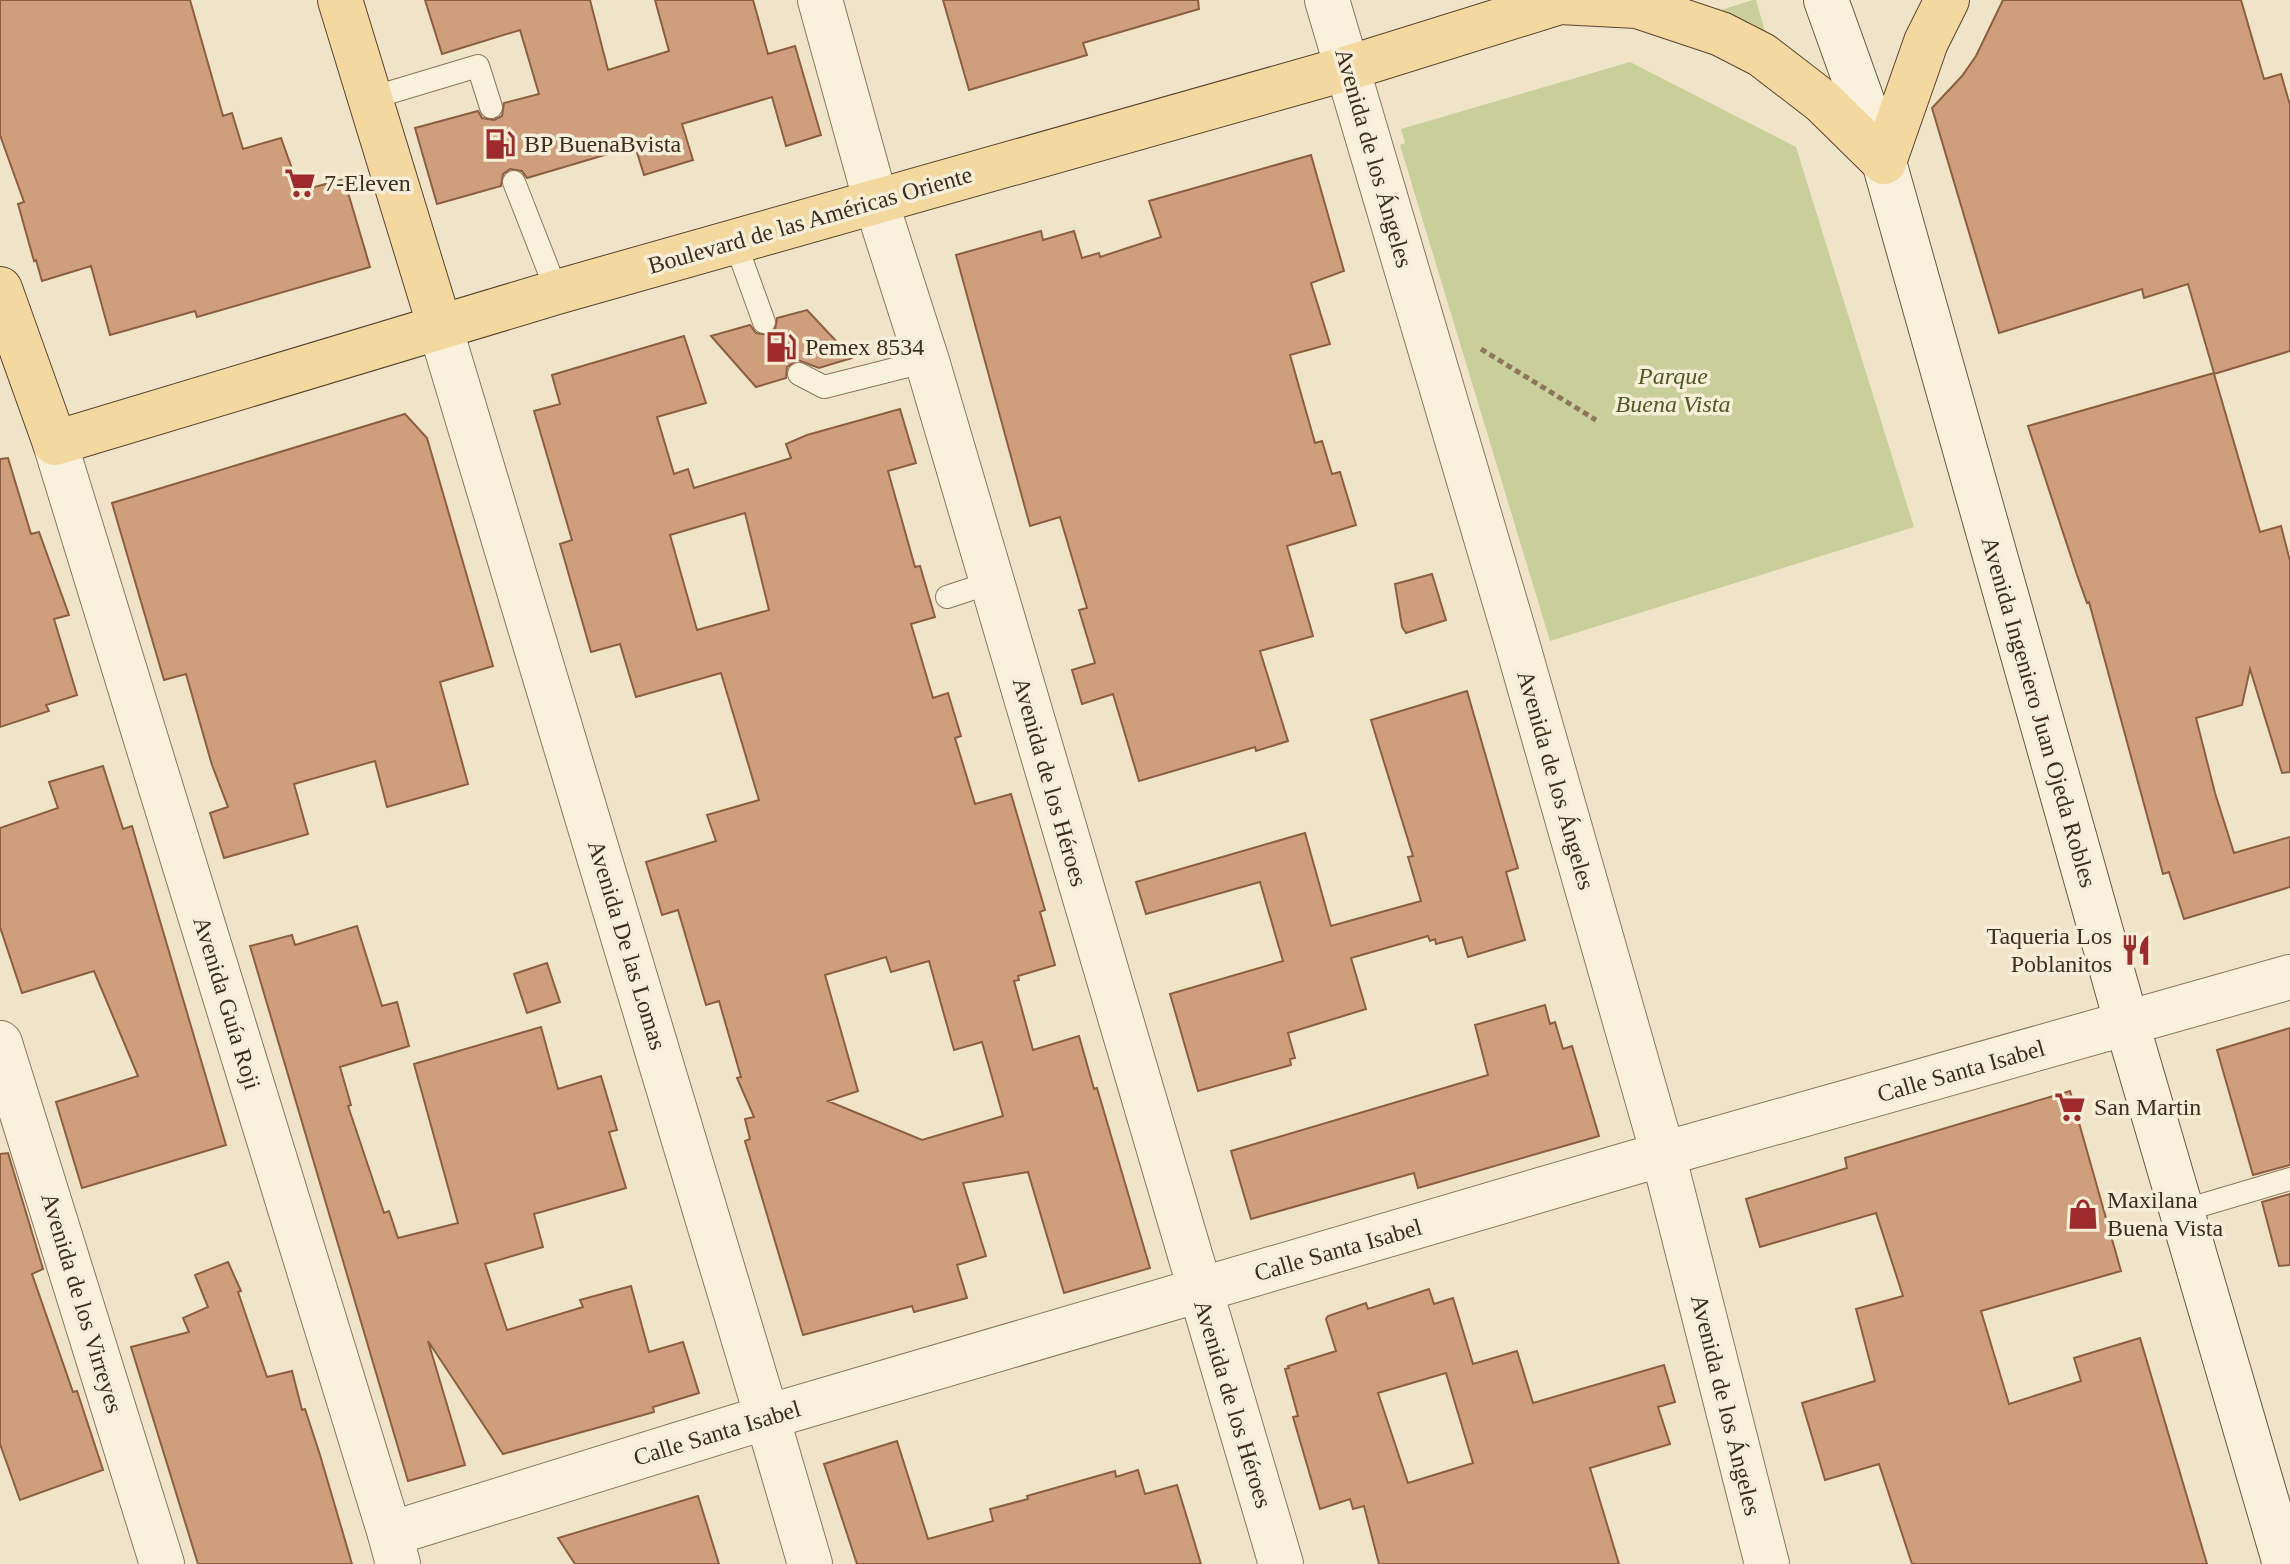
<svg xmlns="http://www.w3.org/2000/svg" width="2290" height="1564" font-family="'Times New Roman',serif">
  <style>
    .green { fill: #c9cf9b }
    .building { fill: #cf9f7d; stroke: #8d5f41; stroke-width: 2; fill-rule: evenodd }
    .lines { fill: none; stroke-linecap: round; stroke-linejoin: round }
    .service-casing { stroke: #8d765c; stroke-width: 24 }
    .minor-casing { stroke: #8d765c; stroke-width: 46 }
    .tertiary-casing { stroke: #8d765c; stroke-width: 46 }
    .secondary-casing { stroke: #6f573f; stroke-width: 46 }
    .primary-casing { stroke: #5b4430; stroke-width: 46 }
    .path { stroke: #8d765c; stroke-width: 5; stroke-dasharray: 6 4; stroke-linecap: butt }
    .service { stroke: #faf1dc; stroke-width: 22 }
    .minor { stroke: #faf1dc; stroke-width: 44 }
    .tertiary { stroke: #faf1dc; stroke-width: 44 }
    .secondary { stroke: #faf1dc; stroke-width: 44 }
    .primary { stroke: #f3d9a0; stroke-width: 44 }
    .labels { text-anchor: middle; dominant-baseline: central; stroke-width: 7; stroke-linejoin: round; paint-order: stroke }
    .poi-label { font-size: 24px; fill: #3d2e20; stroke: #f7eed8; text-anchor: start }
    .street-label { font-size: 24px; fill: #3d2e20; stroke: #f7eed8 }
    .park-label { font-size: 24px; font-style: italic; fill: #4d5a26; stroke: #f7eed8 }
  </style>
  <rect width="100%" height="100%" fill="#f0e4c8"/>
  <!-- green -->
  <path class="green" d="M1756,0L1769,45L1701,16L1753,0Z
    M1630,62L1796,147L1914,527L1550,641L1400,145L1405,143L1401,129Z"/>
  <!-- building -->
  <path class="building" d="M0,0H190L223,116L232,113L243,149L281,138L300,191L344,179L370,267L197,317L195,311L110,335L91,266L42,281L36,260L34,261L18,204L24,202L0,135Z
    M425,0H590L608,70L669,51L655,0H753L768,54L795,46L821,135L786,146L772,97L682,124L693,160L644,175L635,146L527,178L522,171L510,169L503,174L501,186L437,204L415,128L478,111L482,118L494,120L502,116L504,103L539,94L520,30L442,54Z
    M943,0H1198L1199,9L1083,43L1087,55L969,90Z
    M2003,0H2241L2264,79L2281,74L2290,105V351L2214,374L2260,532L2281,526L2290,561V772L2282,773L2250,669L2242,705L2196,718L2215,793L2234,853L2290,837V887L2184,919L2169,872L2163,874L2089,602L2087,603L2077,575L2028,426L2214,373L2188,284L2144,298L2142,289L1999,333L1932,108L1962,76L1976,56Z
    M1311,155L1344,271L1311,283L1330,344L1290,355L1315,443L1322,441L1332,474L1340,472L1356,525L1287,546L1313,636L1260,651L1288,741L1256,751L1255,747L1139,781L1113,694L1082,704L1072,670L1095,663L1079,610L1087,608L1060,517L1030,526L956,255L1041,231L1043,240L1074,231L1082,258L1099,253L1100,257L1161,237L1149,201Z
    M807,310L852,358L819,368L798,360L787,367L786,378L756,387L711,336L750,325L756,333L768,335L775,330L777,318Z
    M684,336L706,403L657,417L674,474L688,469L694,488L791,458L786,444L807,435L900,409L916,463L888,471L915,567L920,566L935,617L911,624L933,698L948,693L961,736L955,738L975,804L1011,794L1045,910L1040,912L1055,965L1018,976L1019,980L1014,981L1033,1050L1079,1036L1094,1089L1097,1088L1150,1268L1064,1293L1028,1172L963,1183L986,1256L957,1265L967,1298L914,1312L912,1306L803,1335L745,1141L750,1139L745,1119L754,1117L737,1078L741,1077L719,1001L706,1005L678,910L662,915L646,862L716,841L707,815L759,800L721,673L636,697L620,644L591,652L560,544L572,540L534,411L560,404L552,375ZM745,513L769,610L697,630L670,535ZM886,957L891,972L929,961L954,1050L982,1042L1003,1116L922,1140L828,1101L858,1091L825,975Z
    M405,414L427,438L493,666L440,682L468,784L387,807L375,761L294,784L308,834L224,858L210,813L228,807L212,765L186,674L164,680L112,503Z
    M8,458L31,534L39,532L69,615L54,619L77,695L46,705L49,711L0,727V459Z
    M1432,574L1446,620L1406,633L1402,627L1395,584Z
    M1467,691L1518,868L1506,872L1525,940L1468,957L1462,937L1436,944L1435,939L1430,941L1428,936L1351,958L1366,1009L1288,1033L1295,1058L1290,1059L1291,1065L1198,1091L1170,994L1283,961L1260,882L1146,914L1136,882L1305,833L1331,926L1421,901L1408,857L1413,856L1371,720Z
    M103,766L123,829L132,826L226,1145L82,1188L56,1102L138,1076L94,971L22,993L0,927V828L58,808L49,782Z
    M357,926L382,1006L397,1002L409,1046L340,1067L351,1105L348,1106L384,1213L389,1211L398,1238L458,1223L414,1064L541,1027L558,1089L601,1076L617,1130L609,1132L626,1188L534,1214L543,1247L485,1264L507,1330L583,1307L580,1300L631,1286L649,1352L683,1342L699,1393L653,1407L654,1412L503,1454L428,1341L465,1465L408,1481L250,946L292,935L295,945Z
    M547,963L560,1002L527,1013L514,974Z
    M1545,1005L1550,1024L1555,1022L1563,1049L1572,1046L1599,1136L1418,1188L1414,1173L1251,1219L1231,1151L1488,1075L1475,1025Z
    M2290,1028V1165L2253,1175L2217,1050Z
    M2070,1091L2121,1271L1981,1311L2009,1404L2081,1381L2074,1358L2140,1338L2207,1564H1912L1879,1464L1825,1480L1802,1403L1875,1381L1856,1309L1903,1296L1876,1213L1760,1247L1746,1199L1847,1168L1845,1158Z
    M8,1153L43,1269L32,1274L73,1392L77,1391L103,1470L20,1500L0,1444V1154Z
    M2290,1194V1265L2279,1266L2262,1202Z
    M228,1262L241,1291L238,1292L267,1377L292,1371L302,1410L305,1409L320,1455L352,1564H198L131,1347L189,1332L183,1318L208,1307L195,1275Z
    M1429,1289L1434,1304L1453,1298L1473,1364L1517,1351L1533,1403L1664,1365L1675,1402L1658,1407L1670,1444L1590,1468L1619,1564H1379L1364,1506L1353,1509L1350,1499L1320,1509L1293,1417L1298,1416L1285,1369L1289,1368L1288,1366L1336,1351L1326,1319L1328,1316L1366,1303L1368,1309ZM1446,1373L1473,1463L1408,1483L1378,1393Z
    M897,1441L928,1539L993,1521L990,1509L1028,1499L1027,1496L1115,1471L1116,1477L1138,1470L1145,1494L1177,1485L1201,1564H857L824,1464Z
    M698,1496L719,1564H575L558,1538Z"/>
  <g class="lines">
    <defs>
      <path id="service" d="M368,99L478,66L491,107
        M514,182L557,292
        M735,242L764,322
        M799,374L824,387L927,361
        M947,597L992,582
        M2182,1211L2290,1179"/>
      <path id="minor" d="M820,0L876,202L927,361L1281,1564
        M0,1043L162,1564
        M1663,1154L1767,1564
        M767,1417L810,1564
        M390,1534L398,1564"/>
      <path id="tertiary" d="M1327,0L1515,636L1663,1154
        M440,327L767,1417
        M55,443L390,1534L767,1417L1663,1154L2290,977"/>
      <path id="secondary" d="M1826,0L1884,162L2127,1024L2285,1564"/>
      <path id="primary" d="M340,0L440,327
        M1560,2L1637,6L1721,34L1762,55L1823,102L1884,162L1926,42L1947,0
        M0,289L55,443L557,292L1348,68L1566,0"/>
    </defs>
    <!-- service casing -->
    <use href="#service" class="service-casing"/>
    <!-- minor casing -->
    <use href="#minor" class="minor-casing"/>
    <!-- tertiary casing -->
    <use href="#tertiary" class="tertiary-casing"/>
    <!-- secondary casing -->
    <use href="#secondary" class="secondary-casing"/>
    <!-- primary casing -->
    <use href="#primary" class="primary-casing"/>
    <!-- path -->
    <path class="path" d="M1481,349L1596,420"/>
    <!-- service -->
    <use href="#service" class="service"/>
    <!-- minor -->
    <use href="#minor" class="minor"/>
    <!-- tertiary -->
    <use href="#tertiary" class="tertiary"/>
    <!-- secondary -->
    <use href="#secondary" class="secondary"/>
    <!-- primary -->
    <use href="#primary" class="primary"/>
  </g>
  <!-- icons -->
  <defs>
    <symbol id="fuel-bare" viewBox="-9 -9 18 18"><path d="M-5.5-6h7V0h2V4h1.3V-2.5L3-4.5l.8-.8L6-3V5H2.5V1h-1V6h-7ZM-4.2-4.7v3.2H.2V-4.7Z" fill="#9e2a2b" stroke="#f7eed8" stroke-width="2.5" paint-order="stroke"/></symbol>
    <symbol id="supermarket-bare" viewBox="-9 -9 18 18"><path d="M-6-5.5h2.5l.6 2H6L4.5 2H-2.5L-4.4-4H-6ZM-1.5 3.2a1.3 1.3 0 1 0 .1 0ZM3 3.2a1.3 1.3 0 1 0 .1 0Z" fill="#9e2a2b" stroke="#f7eed8" stroke-width="2.5" paint-order="stroke"/></symbol>
    <symbol id="restaurant-bare" viewBox="-9 -9 18 18"><path d="M-5-6h1v4h1v-4h1v4h1v-4h1v5L-1.5 .5V6h-2V.5L-5-1ZM5-6V6H3V1.5H1.5Q1.5-4 5-6Z" fill="#9e2a2b" stroke="#f7eed8" stroke-width="2.5" paint-order="stroke"/></symbol>
    <symbol id="shop-bare" viewBox="-9 -9 18 18"><path d="M-5-2.5h2.3a2.7 3.5 0 0 1 5.4 0H5L5.5 6h-11ZM-1.5-2.5h3a1.5 2.3 0 0 0-3 0Z" fill="#9e2a2b" stroke="#f7eed8" stroke-width="2.5" paint-order="stroke"/></symbol>
  </defs>
  <g fill-rule="evenodd">
    <use href="#fuel-bare" x="478" y="122" width="44" height="44"/>
    <use href="#supermarket-bare" x="278" y="161" width="44" height="44"/>
    <use href="#fuel-bare" x="759" y="325" width="44" height="44"/>
    <use href="#restaurant-bare" x="2114" y="928" width="44" height="44"/>
    <use href="#supermarket-bare" x="2048" y="1085" width="44" height="44"/>
    <use href="#shop-bare" x="2061" y="1192" width="44" height="44"/>
  </g>
  <g class="labels">
    <!-- poi labels -->
    <g class="poi-label">
      <text x="524" y="144">BP BuenaBvista</text>
      <text x="324" y="183">7-Eleven</text>
      <text x="805" y="347">Pemex 8534</text>
      <text x="2112" y="936" text-anchor="end">Taqueria Los<tspan x="2112" dy="28">Poblanitos</tspan></text>
      <text x="2094" y="1107">San Martin</text>
      <text x="2107" y="1200">Maxilana<tspan x="2107" dy="28">Buena Vista</tspan></text>
    </g>
    <!-- street labels -->
    <g class="street-label">
      <text transform="translate(1374 158) rotate(74)">Avenida de los Ángeles</text>
      <text transform="translate(810 220) rotate(-16)">Boulevard de las Américas Oriente</text>
      <text transform="translate(2039 712) rotate(74)">Avenida Ingeniero Juan Ojeda Robles</text>
      <text transform="translate(1556 780) rotate(74)">Avenida de los Ángeles</text>
      <text transform="translate(1050 782) rotate(74)">Avenida de los Héroes</text>
      <text transform="translate(627 945) rotate(73)">Avenida De las Lomas</text>
      <text transform="translate(227 1003) rotate(73)">Avenida Guía Roji</text>
      <text transform="translate(1961 1071) rotate(-16)">Calle Santa Isabel</text>
      <text transform="translate(1338 1250) rotate(-16)">Calle Santa Isabel</text>
      <text transform="translate(82 1303) rotate(73)">Avenida de los Virreyes</text>
      <text transform="translate(1233 1404) rotate(73)">Avenida de los Héroes</text>
      <text transform="translate(1726 1405) rotate(76)">Avenida de los Ángeles</text>
      <text transform="translate(717 1433) rotate(-17)">Calle Santa Isabel</text>
    </g>
    <!-- park labels -->
    <g class="park-label">
      <text x="1673" y="376">Parque<tspan x="1673" dy="28">Buena Vista</tspan></text>
    </g>
  </g>
</svg>
